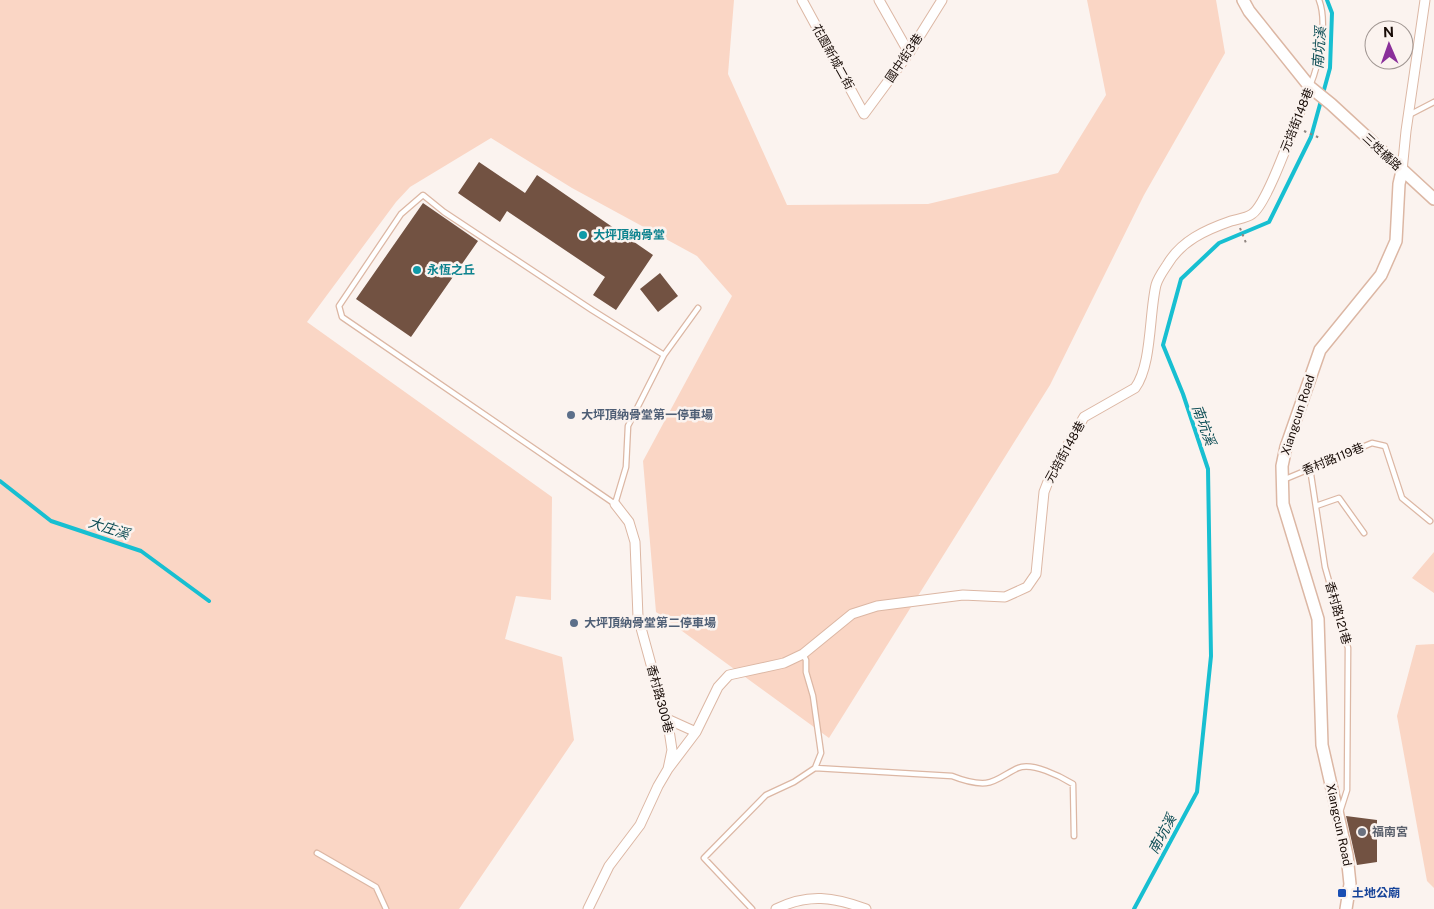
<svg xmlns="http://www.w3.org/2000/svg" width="1434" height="909" font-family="'Public Sans','Noto Sans TC',sans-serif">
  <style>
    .green { fill: #fad6c5 }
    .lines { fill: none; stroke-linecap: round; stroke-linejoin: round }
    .stream { stroke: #17bfd1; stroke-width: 4 }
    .building { fill: #725242 }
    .service-casing { stroke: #dcb7a4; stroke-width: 7 }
    .minor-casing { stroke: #dcb7a4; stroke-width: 11 }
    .tertiary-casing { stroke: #dcb7a4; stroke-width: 14 }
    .path { stroke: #8f8580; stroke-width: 2; stroke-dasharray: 2.5 4; stroke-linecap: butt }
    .service { stroke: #fff; stroke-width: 4.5 }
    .minor { stroke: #fff; stroke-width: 9 }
    .tertiary { stroke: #fff; stroke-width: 11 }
    .culture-dot { fill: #0f9aa8; stroke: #fbf3ef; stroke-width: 2 }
    .service-dot { fill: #5c6f8a; stroke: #fbf3ef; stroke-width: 2 }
    .worship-dot { fill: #6b7280; stroke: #fbf3ef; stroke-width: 2 }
    .transit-dot { fill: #1a4fb4; stroke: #fbf3ef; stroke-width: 2 }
    .labels { text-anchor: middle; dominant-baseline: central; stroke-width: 5; stroke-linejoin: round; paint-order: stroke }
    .street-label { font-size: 12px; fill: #170b06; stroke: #fbf3ef }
    .culture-label { font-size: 12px; font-weight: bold; fill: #0d838f; stroke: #fbf3ef; text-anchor: start }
    .service-label { font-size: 12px; font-weight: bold; fill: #4e5e75; stroke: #fbf3ef; text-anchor: start }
    .worship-label { font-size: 12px; font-weight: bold; fill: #5b616d; stroke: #fbf3ef; text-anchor: start }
    .transit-label { font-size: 12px; font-weight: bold; fill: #164399; stroke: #fbf3ef; text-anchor: start }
    .water-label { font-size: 14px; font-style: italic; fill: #0e4e56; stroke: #fbf3ef }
  </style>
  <rect width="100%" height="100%" fill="#fbf3ef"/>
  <!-- green -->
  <path class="green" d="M0,0H734L728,74L787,205L928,204L1058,173L1106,95L1087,0H1216L1225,53L1144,195L1050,385L829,738L656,612L643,461L732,296L697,256L572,188L491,138L410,187L396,202L307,322L552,497L551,600L516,596L505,639L562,657L574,740L459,909H0Z
    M1434,552V593L1412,578Z
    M1434,644V888L1427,881L1397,716L1416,645Z"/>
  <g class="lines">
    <!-- stream -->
    <path class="stream" d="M0,481L51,521L141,551L209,601
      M1134,909L1197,792L1211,656L1208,469L1183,394L1163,345L1181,279L1219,243L1269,222L1311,137L1330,68L1332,13L1327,0"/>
  </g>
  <!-- building -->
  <path class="building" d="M479,162L525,193L537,175L653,255L616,310L593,295L605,277L507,211L500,222L458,193Z
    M423,203L478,241L411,337L356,299Z
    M660,273L678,296L658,312L640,289Z
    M1346,816L1377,820V862L1357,865Z"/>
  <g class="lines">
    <defs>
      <path id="service" d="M1310,86C1319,64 1328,23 1319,0
        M1409,115L1434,102
        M664,355L592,310L444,212L423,195L401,214L339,306L342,317L615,504L626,467L628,426L664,355L698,308
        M1310,468L1325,567L1348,648L1347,790L1340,812
        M1283,480L1372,443L1385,446L1402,498L1430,521
        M1316,506L1339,498L1364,533
        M815,768L952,776C962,780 974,784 986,783C997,782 1008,772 1018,768C1032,762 1060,776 1073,784L1074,836
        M317,853L376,887L386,909
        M752,909L704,858L766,795L794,782L815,768L821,753L813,696L806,672V660L803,654"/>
      <path id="minor" d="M802,0L864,114L909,53L942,0
        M879,0L909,53
        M1402,171L1406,131L1425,0
        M665,718L696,732
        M668,769L696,732L718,687L729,675L784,663L803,654L852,614L877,606L963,595L1005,597L1027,587L1036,574L1044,492L1051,474L1084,417L1135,388C1152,365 1149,314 1156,285C1158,278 1163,271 1167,265C1181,241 1205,230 1231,221C1237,219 1247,218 1252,214C1269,203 1299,110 1310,87
        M588,909L609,866L640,825L658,786L668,769L672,750L669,730L638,617L635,542L629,522L615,504
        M776,909C808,893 834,897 866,909"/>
      <path id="tertiary" d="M1243,0L1249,11L1310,87L1331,104L1434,199
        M1346,909L1350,884L1347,855L1322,745L1318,619L1283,504L1282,466L1286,447L1320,350L1381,275L1396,241L1399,184L1402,171"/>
    </defs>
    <!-- service casing -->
    <use href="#service" class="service-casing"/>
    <!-- minor casing -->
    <use href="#minor" class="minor-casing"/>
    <!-- tertiary casing -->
    <use href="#tertiary" class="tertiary-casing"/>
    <!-- path -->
    <path class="path" d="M1304,131L1320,138
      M1240,228L1246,243"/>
    <!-- service -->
    <use href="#service" class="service"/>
    <!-- minor -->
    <use href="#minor" class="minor"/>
    <!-- tertiary -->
    <use href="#tertiary" class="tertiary"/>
  </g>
  <!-- markers -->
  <g class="culture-dot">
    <circle cx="583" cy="235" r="5"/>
    <circle cx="417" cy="270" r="5"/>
  </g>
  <g class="service-dot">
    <circle cx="571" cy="415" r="5"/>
    <circle cx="574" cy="623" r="5"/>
  </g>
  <circle class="worship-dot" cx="1362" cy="832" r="5"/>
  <rect class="transit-dot" x="1337" y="888" width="10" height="10" rx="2.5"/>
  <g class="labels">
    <!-- street labels -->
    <g class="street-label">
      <text transform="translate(833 57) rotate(61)">花園新城二街</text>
      <text transform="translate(904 58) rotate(-56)">國中街3巷</text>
      <text transform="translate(1297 120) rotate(-68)">元培街148巷</text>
      <text transform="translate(1382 152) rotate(43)">三姓橋路</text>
      <text transform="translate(1298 415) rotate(-72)">Xiangcun Road</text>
      <text transform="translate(1065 452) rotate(-61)">元培街148巷</text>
      <text transform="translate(1333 459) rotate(-22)">香村路119巷</text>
      <text transform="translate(1338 613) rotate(74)">香村路121巷</text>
      <text transform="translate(660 699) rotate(75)">香村路300巷</text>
      <text transform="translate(1339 825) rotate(78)">Xiangcun Road</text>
    </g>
    <!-- culture labels -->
    <g class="culture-label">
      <text x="593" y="235">大坪頂納骨堂</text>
      <text x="427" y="270">永恆之丘</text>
    </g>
    <!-- service labels -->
    <g class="service-label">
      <text x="581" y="415">大坪頂納骨堂第一停車場</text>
      <text x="584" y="623">大坪頂納骨堂第二停車場</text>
    </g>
    <!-- worship labels -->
    <g class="worship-label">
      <text x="1372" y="832">福南宮</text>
    </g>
    <!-- transit labels -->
    <g class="transit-label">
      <text x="1352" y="893">土地公廟</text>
    </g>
    <!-- water labels -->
    <g class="water-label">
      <text transform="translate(1319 48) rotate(-86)">南坑溪</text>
      <text transform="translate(1204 425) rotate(70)">南坑溪</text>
      <text transform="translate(109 528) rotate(18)">大庄溪</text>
      <text transform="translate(1162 834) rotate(-62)">南坑溪</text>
    </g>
  </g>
  <!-- north arrow -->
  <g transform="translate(1389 45) rotate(358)"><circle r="24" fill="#fbf3ef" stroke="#a09692"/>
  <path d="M0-4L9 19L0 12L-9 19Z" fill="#8a2f9a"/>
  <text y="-8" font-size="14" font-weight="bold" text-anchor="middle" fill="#170b06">N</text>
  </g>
</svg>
